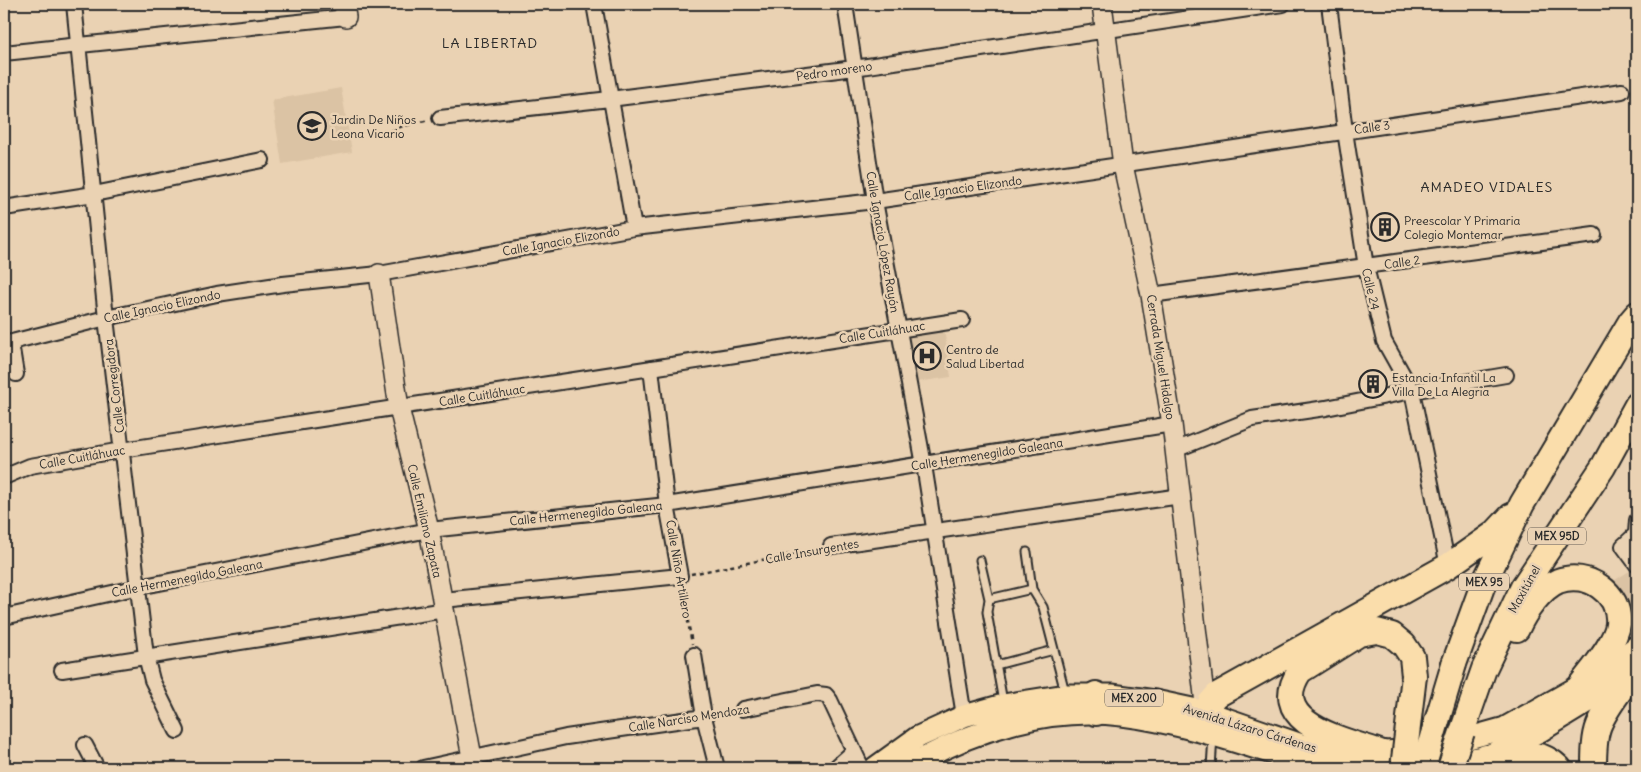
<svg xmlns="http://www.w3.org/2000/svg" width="1641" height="772" font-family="Delius,sans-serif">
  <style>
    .built { fill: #dbc3a4 }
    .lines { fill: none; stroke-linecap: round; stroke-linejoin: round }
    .lane-casing { stroke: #2b2b2b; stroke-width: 11 }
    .street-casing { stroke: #2b2b2b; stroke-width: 18 }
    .secondary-casing { stroke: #2b2b2b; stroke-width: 22 }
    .primary-casing { stroke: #2b2b2b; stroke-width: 25 }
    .highway-casing { stroke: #2b2b2b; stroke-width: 28 }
    .path { stroke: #2b2b2b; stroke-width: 2.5; stroke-dasharray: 4 4; stroke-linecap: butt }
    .lane { stroke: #ead2b3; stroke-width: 7 }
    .street { stroke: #ead2b3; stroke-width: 14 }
    .secondary { stroke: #ead2b3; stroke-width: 19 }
    .primary { stroke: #faddab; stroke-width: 21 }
    .highway { stroke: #faddab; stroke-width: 24 }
    .highway-bridge-casing { stroke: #2b2b2b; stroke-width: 28; stroke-linecap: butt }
    .highway-bridge { stroke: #faddab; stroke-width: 24 }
    .labels { text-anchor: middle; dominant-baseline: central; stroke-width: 5; stroke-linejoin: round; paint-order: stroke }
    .shield { fill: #ead2b3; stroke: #645d54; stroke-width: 1 }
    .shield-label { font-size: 11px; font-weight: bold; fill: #2b2b2b }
    .street-label { font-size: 12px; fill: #2b2b2b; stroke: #ead2b3 }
    .poi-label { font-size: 12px; fill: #2b2b2b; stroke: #ead2b3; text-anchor: start }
    .neighbourhood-label { font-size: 14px; letter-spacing: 1px; fill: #2b2b2b; stroke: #ead2b3 }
  </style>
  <rect width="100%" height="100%" fill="#ead2b3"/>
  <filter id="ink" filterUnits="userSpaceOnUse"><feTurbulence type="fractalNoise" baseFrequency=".02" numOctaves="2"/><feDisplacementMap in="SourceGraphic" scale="10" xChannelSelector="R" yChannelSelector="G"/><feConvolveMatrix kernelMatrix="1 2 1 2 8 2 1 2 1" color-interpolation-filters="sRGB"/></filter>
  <g filter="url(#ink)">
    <!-- built -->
    <path class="built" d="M341,88L352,152L282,164L272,100Z
      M944,328L951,377L910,383L903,334Z
      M1631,570L1634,576L1637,574V612L1632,615L1612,582Z"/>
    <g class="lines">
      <defs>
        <path id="lane" d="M1027,552L1032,589
          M980,560L989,599
          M996,665L1054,650
          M1003,702L987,612L989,599L1032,589L1043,607L1065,692
          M1211,768L1213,736"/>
        <path id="street" d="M74,4L106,318L146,656L152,680L177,731
          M594,4L634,228
          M845,4L875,201L924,465L964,716
          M1329,4L1345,131L1366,267L1384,341L1412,391L1448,566
          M4,53L346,17
          M440,118L610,99L854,68L1283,4
          M4,208L94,194L262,160
          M1151,295L1594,235
          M11,343L16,374
          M4,344L106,318L217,294L283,284L379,274L634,228L875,201L1622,91
          M1175,450L1252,419L1326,408L1412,391L1506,375
          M4,477L30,466L122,450L962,320
          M1637,520L1636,534L1623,546L1637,565
          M831,546L1181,496
          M443,600L680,576L667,505L651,368
          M4,617L139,587L429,530L667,505L1172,424
          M694,655L704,717L717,768
          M62,670L445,610
          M743,709L817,694L826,695L830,700L862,768
          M85,745L97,768
          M423,768L566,737L704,717
          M835,768L854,751"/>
        <path id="secondary" d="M344,4L346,17
          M1102,4L1123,165L1151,295L1172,424L1206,712
          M379,274L399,408L429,530L474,768"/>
        <path id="primary" d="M875,768L918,737L964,716L1003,705L1066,695H1112L1155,701L1206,712L1313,749L1349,754L1402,751L1451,743L1505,728L1580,686L1620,660L1637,646
          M907,768C971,730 1047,706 1122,715C1187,723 1251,747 1313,766L1331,768
          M1410,768L1486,757L1540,731L1630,676"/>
        <path id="highway" d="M1517,629C1524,613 1541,588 1558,581C1587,570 1621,593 1618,624C1616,643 1591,671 1580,686
          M1454,664L1482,587L1522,504L1631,321L1637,314
          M1206,712L1210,703L1217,695L1448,566L1495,533L1511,516
          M1096,713V694
          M1462,732L1484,669L1523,587L1603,467L1637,405
          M1380,752C1346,740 1264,724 1300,671L1359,634L1377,631L1392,635L1404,645L1412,657L1414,676
          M1486,757C1512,755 1539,747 1559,768
          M1313,766L1318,768
          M1594,768C1594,755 1594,737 1599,725C1607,706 1621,690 1632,674"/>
      </defs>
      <!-- lane casing -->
      <use href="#lane" class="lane-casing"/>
      <!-- street casing -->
      <use href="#street" class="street-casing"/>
      <!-- secondary casing -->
      <use href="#secondary" class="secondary-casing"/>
      <!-- primary casing -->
      <use href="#primary" class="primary-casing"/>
      <!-- highway casing -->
      <use href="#highway" class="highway-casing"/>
      <!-- path -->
      <path class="path" d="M384,134L400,127L429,120
        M691,574L818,549
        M682,588L692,644
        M717,715L731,712"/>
      <!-- lane -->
      <use href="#lane" class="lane"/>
      <!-- street -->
      <use href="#street" class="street"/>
      <!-- secondary -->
      <use href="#secondary" class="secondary"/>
      <!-- primary -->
      <use href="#primary" class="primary"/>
      <!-- highway -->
      <use href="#highway" class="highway"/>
      <defs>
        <path id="highway-bridge" d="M1403,768L1414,676
          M1423,768L1454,664
          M1450,768L1462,732"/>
      </defs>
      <!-- highway-bridge casing -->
      <use href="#highway-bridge" class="highway-bridge-casing"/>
      <!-- highway-bridge -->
      <use href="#highway-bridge" class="highway-bridge"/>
    </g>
  </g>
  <!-- icons -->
  <defs>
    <symbol id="school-ring" viewBox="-11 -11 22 22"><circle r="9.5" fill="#ead2b3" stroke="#2b2b2b" stroke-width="1.5"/><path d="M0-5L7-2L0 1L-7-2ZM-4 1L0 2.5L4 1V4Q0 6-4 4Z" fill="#2b2b2b"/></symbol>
    <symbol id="building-ring" viewBox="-11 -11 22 22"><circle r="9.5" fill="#ead2b3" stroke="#2b2b2b" stroke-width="1.5"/><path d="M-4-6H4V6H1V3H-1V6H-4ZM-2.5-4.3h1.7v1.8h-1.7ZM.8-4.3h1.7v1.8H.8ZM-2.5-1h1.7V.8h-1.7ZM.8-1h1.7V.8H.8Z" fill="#2b2b2b"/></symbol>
    <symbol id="hospital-ring" viewBox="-11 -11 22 22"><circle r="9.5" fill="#ead2b3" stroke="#2b2b2b" stroke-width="1.5"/><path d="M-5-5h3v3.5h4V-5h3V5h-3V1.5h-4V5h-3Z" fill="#2b2b2b"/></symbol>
  </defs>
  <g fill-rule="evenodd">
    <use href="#school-ring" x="296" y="110" width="32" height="32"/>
    <use href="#building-ring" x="1369" y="211" width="32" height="32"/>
    <use href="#hospital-ring" x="911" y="340" width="32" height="32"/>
    <use href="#building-ring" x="1357" y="368" width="32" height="32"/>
  </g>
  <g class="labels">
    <!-- shield labels -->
    <g class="shield">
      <rect x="1528" y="527.5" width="58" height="17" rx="4"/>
      <rect x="1459" y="573.5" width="50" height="17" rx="4"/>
      <rect x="1105" y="689.5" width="58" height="17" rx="4"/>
    </g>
    <g class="shield-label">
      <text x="1557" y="536">MEX 95D</text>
      <text x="1484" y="582">MEX 95</text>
      <text x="1134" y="698">MEX 200</text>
    </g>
    <!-- street labels -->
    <g class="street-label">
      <text transform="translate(834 71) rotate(-8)">Pedro moreno</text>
      <text transform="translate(1372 127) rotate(-8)">Calle 3</text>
      <text transform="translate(963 188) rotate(-8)">Calle Ignacio Elizondo</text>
      <text transform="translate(561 241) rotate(-10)">Calle Ignacio Elizondo</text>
      <text transform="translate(883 242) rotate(80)">Calle Ignacio López Rayón</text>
      <text transform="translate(1402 262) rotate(-8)">Calle 2</text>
      <text transform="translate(1371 289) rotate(77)">Calle 24</text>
      <text transform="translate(162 306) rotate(-12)">Calle Ignacio Elizondo</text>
      <text transform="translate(882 332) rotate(-9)">Calle Cuitláhuac</text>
      <text transform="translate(1161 357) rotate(81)">Cerrada Miguel Hidalgo</text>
      <text transform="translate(114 386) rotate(-97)">Calle Corregidora</text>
      <text transform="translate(482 395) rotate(-9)">Calle Cuitláhuac</text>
      <text transform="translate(987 454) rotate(-9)">Calle Hermenegildo Galeana</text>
      <text transform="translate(82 457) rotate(-10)">Calle Cuitláhuac</text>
      <text transform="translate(586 513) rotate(-6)">Calle Hermenegildo Galeana</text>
      <text transform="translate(425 521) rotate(77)">Calle Emiliano Zapata</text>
      <text transform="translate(812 551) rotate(-10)">Calle Insurgentes</text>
      <text transform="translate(679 569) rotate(80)">Calle Niño Artillero</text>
      <text transform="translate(187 578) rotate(-11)">Calle Hermenegildo Galeana</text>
      <text transform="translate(1524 589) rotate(-61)">Maxitúnel</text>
      <text transform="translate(689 718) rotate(-9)">Calle Narciso Mendoza</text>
      <text transform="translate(1250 728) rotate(17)">Avenida Lázaro Cárdenas</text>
    </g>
    <!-- poi labels -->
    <g class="poi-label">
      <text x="331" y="119">Jardin De Niños<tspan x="331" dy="14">Leona Vicario</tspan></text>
      <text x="1404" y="220">Preescolar Y Primaria<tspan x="1404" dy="14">Colegio Montemar</tspan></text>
      <text x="946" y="349">Centro de<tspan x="946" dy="14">Salud Libertad</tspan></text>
      <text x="1392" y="377">Estancia Infantil La<tspan x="1392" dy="14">Villa De La Alegria</tspan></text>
    </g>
    <!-- neighbourhood labels -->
    <g class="neighbourhood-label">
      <text x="490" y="43">LA LIBERTAD</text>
      <text x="1487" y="187">AMADEO VIDALES</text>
    </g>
  </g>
  <!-- margin -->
  <rect width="1641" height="772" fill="none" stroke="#ead2b3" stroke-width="20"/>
  <rect x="10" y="10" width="1621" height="752" fill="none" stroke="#2b2b2b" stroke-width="2" filter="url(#ink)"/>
</svg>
